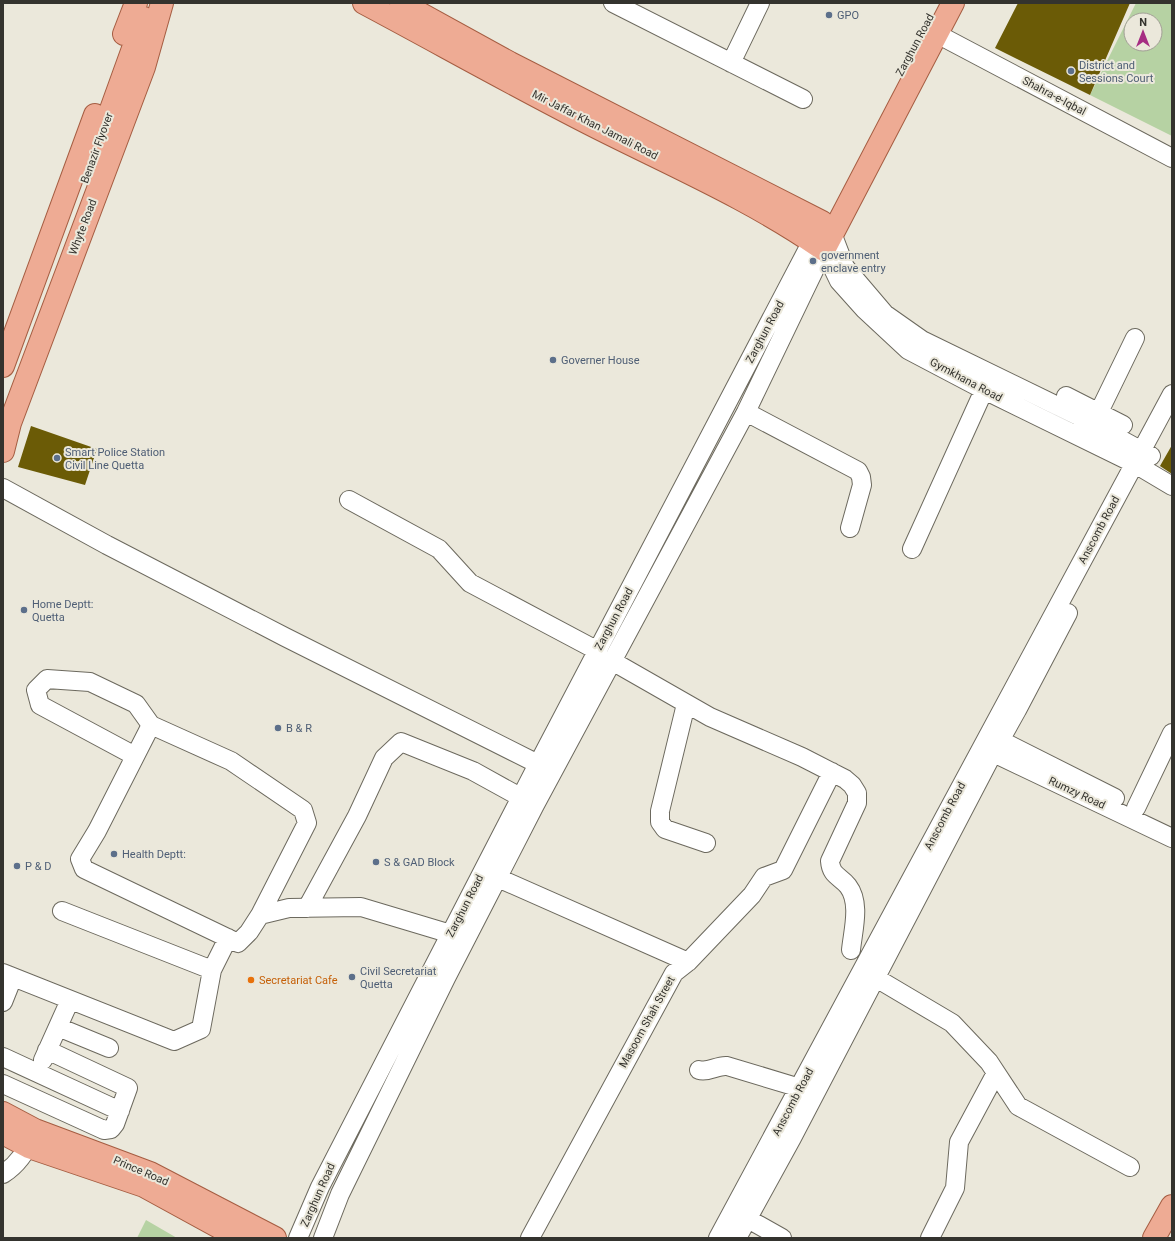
<svg xmlns="http://www.w3.org/2000/svg" width="1175" height="1241" font-family="Roboto,sans-serif">
  <style>
    .green { fill: #b6d2a3; fill-rule: evenodd }
    .building { fill: #6b5b06 }
    .lines { fill: none; stroke-linecap: round; stroke-linejoin: round }
    .minor-casing { stroke: #6c695e; stroke-width: 20 }
    .major-casing { stroke: #a55d42; stroke-width: 24 }
    .minor { stroke: #fff; stroke-width: 18 }
    .major { stroke: #eeab94; stroke-width: 22 }
    .service-dot { fill: #5c6f8a; stroke: #ebe8db; stroke-width: 1.5 }
    .food-dot { fill: #e8710a; stroke: #ebe8db; stroke-width: 1.5 }
    .labels { text-anchor: middle; dominant-baseline: central; stroke-width: 4; stroke-linejoin: round; paint-order: stroke }
    .service-label { font-size: 11px; fill: #4e5e75; stroke: #ebe8db; text-anchor: start }
    .street-label { font-size: 11px; fill: #34332e; stroke: #ebe8db }
    .food-label { font-size: 11px; fill: #c56008; stroke: #ebe8db; text-anchor: start }
  </style>
  <rect width="100%" height="100%" fill="#ebe8db"/>
  <!-- green -->
  <path class="green" d="M1136,3H1172V136L1090,95ZM1131,20H1155V44H1131Z
    M146,1220L177,1238H137Z"/>
  <!-- building -->
  <path class="building" d="M1018,3H1130L1090,95L995,48Z
    M31,426L97,449L85,485L18,467Z
    M1172,445V474L1160,466Z"/>
  <g class="lines">
    <defs>
      <path id="minor" d="M613,3L803,99
        M937,34L1172,158
        M731,63L760,3
        M832,233L845,267L885,314L922,340L1078,416L1151,456
        M824,250L839,281L865,310L908,350L984,390L1135,464L1172,486
        M1066,396L1123,425
        M746,412L858,471L861,477L862,485L850,528
        M1099,412L1135,338
        M3,488L107,545L285,637L538,764
        M349,500L439,549L470,583L598,651
        M912,549L984,390
        M612,661L710,717L802,757L845,779L852,785L857,793V803L830,861C831,876 840,876 848,886C861,903 853,930 851,950
        M686,704L660,811V822L665,829L706,843
        M151,725L97,831L80,859L84,869L238,943L249,932L260,915L289,908L361,907L451,934L460,939
        M990,735L1115,798
        M983,748L1172,838
        M135,756L40,705L36,690L47,679L90,682L136,704L151,725L231,761L303,810L307,823L260,915
        M1136,808L1172,733
        M498,878L688,962
        M307,908L357,816L384,758L401,742L473,771L531,803
        M62,911L212,970
        M3,973L174,1041L201,1029L212,970L228,938
        M864,974L876,978L952,1023L989,1062L1018,1106L1130,1167
        M3,1002L13,977
        M58,1027L109,1048
        M3,1057L120,1111
        M43,1060L70,1000
        M699,1070C709,1073 717,1065 727,1066L800,1088
        M3,1084L104,1130L111,1129L115,1124L128,1088L47,1050
        M3,1174C17,1165 27,1151 33,1135
        M738,1212L748,1219L782,1238
        M298,1238L320,1187L538,764L812,241
        M323,1238L340,1194L446,978L535,805L746,412L824,250
        M530,1238L674,973L688,962L752,895L764,877L783,870L832,772
        M718,1238L1172,394
        M737,1238L792,1138L993,753L1017,710L1068,613
        M930,1238L955,1188L959,1142L996,1073"/>
      <path id="major" d="M364,3C441,44 517,87 594,126C671,165 753,200 824,250L953,3
        M401,3L510,63L822,222L832,233
        M124,34L136,3
        M100,140L144,18
        M3,366L95,115
        M3,451L10,423L144,67L162,3
        M3,1113L35,1130L150,1173L275,1238
        M3,1133L29,1147L144,1186L239,1238
        M1154,1238L1172,1206"/>
    </defs>
    <!-- minor casing -->
    <use href="#minor" class="minor-casing"/>
    <!-- major casing -->
    <use href="#major" class="major-casing"/>
    <!-- minor -->
    <use href="#minor" class="minor"/>
    <!-- major -->
    <use href="#major" class="major"/>
  </g>
  <!-- markers -->
  <g class="service-dot">
    <circle cx="829" cy="15" r="4"/>
    <circle cx="1071" cy="71" r="4"/>
    <circle cx="813" cy="261" r="4"/>
    <circle cx="553" cy="360" r="4"/>
    <circle cx="57" cy="458" r="4"/>
    <circle cx="24" cy="610" r="4"/>
    <circle cx="278" cy="728" r="4"/>
    <circle cx="114" cy="854" r="4"/>
    <circle cx="376" cy="862" r="4"/>
    <circle cx="17" cy="866" r="4"/>
    <circle cx="352" cy="977" r="4"/>
  </g>
  <circle class="food-dot" cx="251" cy="980" r="4"/>
  <g class="labels">
    <!-- service labels -->
    <g class="service-label">
      <text x="837" y="15">GPO</text>
      <text x="1079" y="65">District and<tspan x="1079" dy="13">Sessions Court</tspan></text>
      <text x="821" y="255">government<tspan x="821" dy="13">enclave entry</tspan></text>
      <text x="561" y="360">Governer House</text>
      <text x="65" y="452">Smart Police Station<tspan x="65" dy="13">Civil Line Quetta</tspan></text>
      <text x="32" y="604">Home Deptt:<tspan x="32" dy="13">Quetta</tspan></text>
      <text x="286" y="728">B &amp; R</text>
      <text x="122" y="854">Health Deptt:</text>
      <text x="384" y="862">S &amp; GAD Block</text>
      <text x="25" y="866">P &amp; D</text>
      <text x="360" y="971">Civil Secretariat<tspan x="360" dy="13">Quetta</tspan></text>
    </g>
    <!-- street labels -->
    <g class="street-label">
      <text transform="translate(915 45) rotate(-62)">Zarghun Road</text>
      <text transform="translate(1054 96) rotate(28)">Shahra-e-Iqbal</text>
      <text transform="translate(595 125) rotate(27)">Mir Jaffar Khan Jamali Road</text>
      <text transform="translate(97 148) rotate(-70)">Benazir Flyover</text>
      <text transform="translate(83 227) rotate(-69)">Whyte Road</text>
      <text transform="translate(765 332) rotate(-62)">Zarghun Road</text>
      <text transform="translate(966 380) rotate(28)">Gymkhana Road</text>
      <text transform="translate(1099 530) rotate(-62)">Anscomb Road</text>
      <text transform="translate(614 619) rotate(-62)">Zarghun Road</text>
      <text transform="translate(1077 793) rotate(25)">Rumzy Road</text>
      <text transform="translate(945 816) rotate(-62)">Anscomb Road</text>
      <text transform="translate(465 906) rotate(-63)">Zarghun Road</text>
      <text transform="translate(647 1022) rotate(-61)">Masoom Shah Street</text>
      <text transform="translate(793 1102) rotate(-62)">Anscomb Road</text>
      <text transform="translate(141 1171) rotate(23)">Prince Road</text>
      <text transform="translate(318 1195) rotate(-66)">Zarghun Road</text>
    </g>
    <!-- food labels -->
    <g class="food-label">
      <text x="259" y="980">Secretariat Cafe</text>
    </g>
  </g>
  <!-- border -->
  <rect width="1175" height="1241" fill="none" stroke="#34332e" stroke-width="8"/>
  <!-- north arrow -->
  <g transform="translate(1143 32)"><circle r="19" fill="#ebe8db" stroke="#a2a096"/>
  <path d="M0-3L7 15L0 10L-7 15Z" fill="#a62d83"/>
  <text y="-6" font-size="11" font-weight="bold" text-anchor="middle" fill="#34332e">N</text>
  </g>
</svg>
